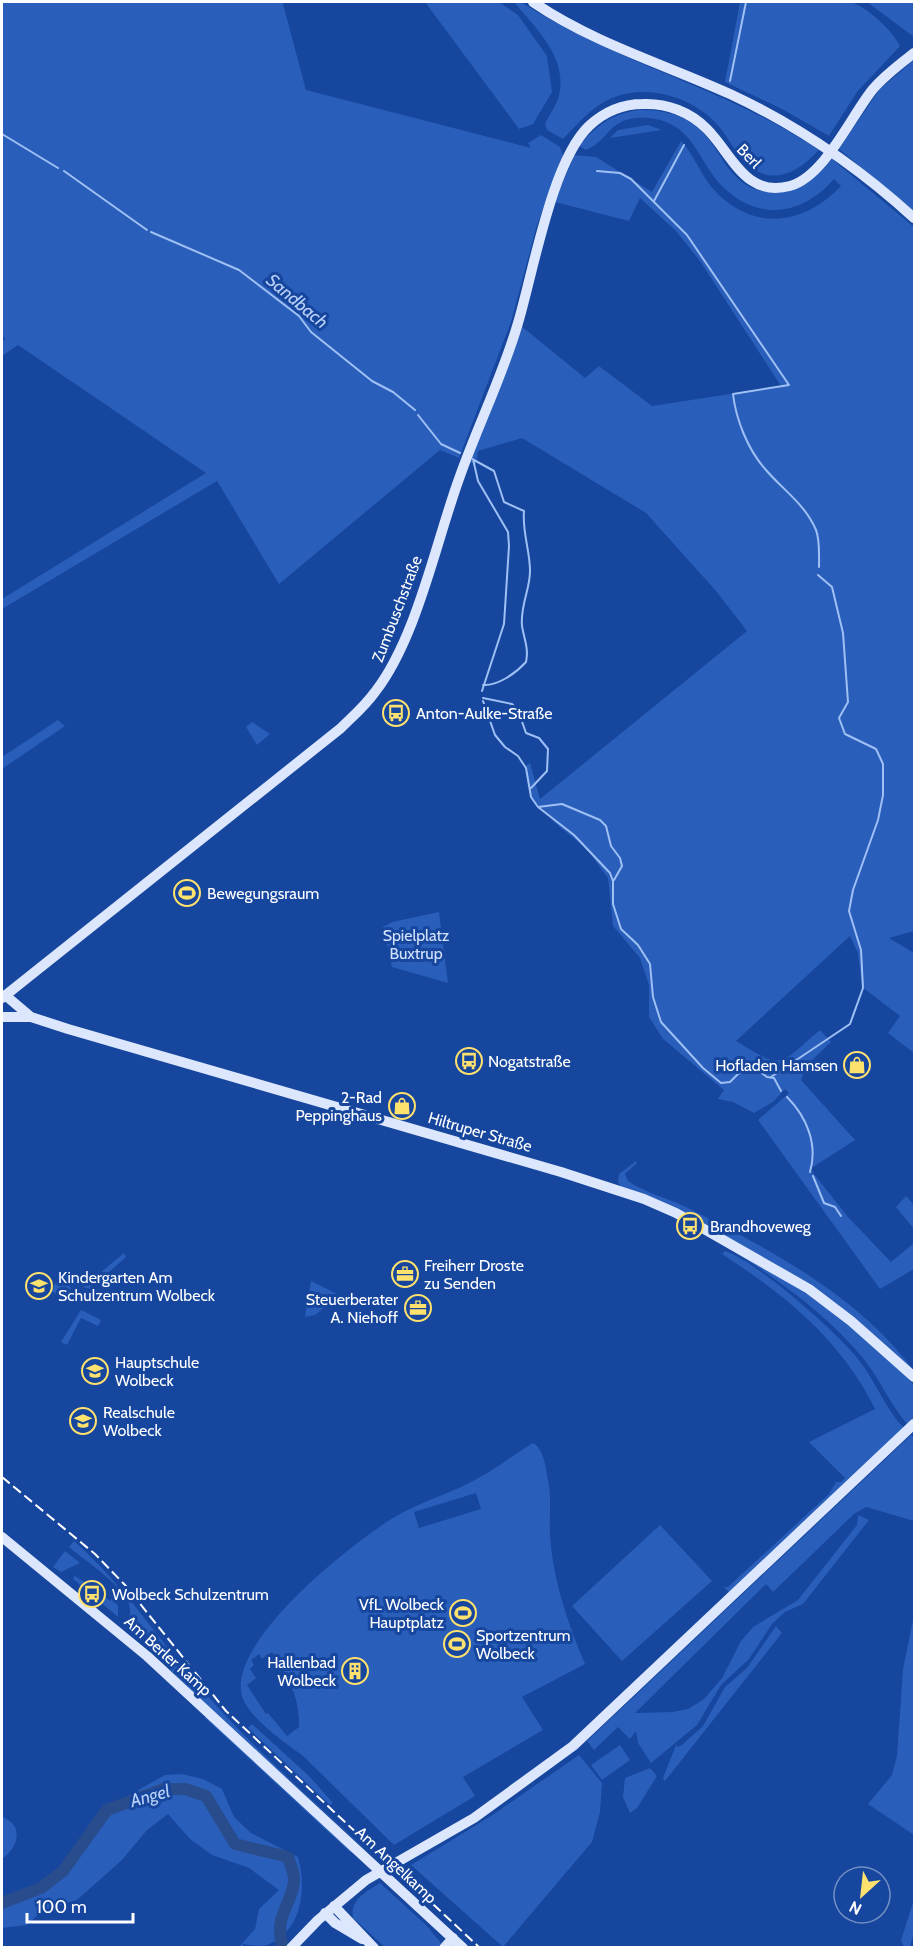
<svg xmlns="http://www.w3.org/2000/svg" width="916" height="1949" font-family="Cabin,sans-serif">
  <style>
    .green { fill: #295eba; fill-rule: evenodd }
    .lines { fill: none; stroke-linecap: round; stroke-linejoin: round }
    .stream { stroke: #9fc0f5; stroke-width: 2 }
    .river { stroke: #294c8d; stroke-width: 12 }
    .secondary { stroke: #dce7fd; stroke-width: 10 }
    .rail { stroke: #fff; stroke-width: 2; stroke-dasharray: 10 4.5; stroke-linecap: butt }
    .labels { text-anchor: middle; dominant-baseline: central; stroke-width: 6; stroke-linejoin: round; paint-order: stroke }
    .street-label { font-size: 16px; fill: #fff; stroke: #16469d }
    .poi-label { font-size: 16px; fill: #fff; stroke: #16469d; text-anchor: start }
    .park-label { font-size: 16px; fill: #d4e3fd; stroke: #16469d }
    .water-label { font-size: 18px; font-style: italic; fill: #b9d1f9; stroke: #16469d }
  </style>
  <rect width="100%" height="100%" fill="#16469d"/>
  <!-- green -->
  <path class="green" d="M2,2H285L283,4L306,90L531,148L528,143L541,135L560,147L563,155L537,225L511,322L459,458L440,450L279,584L217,481L2,609V599L206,473L18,345L2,356V342L5,339L2,335Z
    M425,2H499L518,15L547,56L552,92L533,124L519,129Z
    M514,2H521C615,63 726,88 819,150C803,167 780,185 755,170C738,160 728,135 714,121C688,96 647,84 612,98C592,106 578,124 563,139L547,130L545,124C549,115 557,105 559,95C568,57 535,28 514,2Z
    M740,2C758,1 841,0 852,2C870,10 891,29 900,46L857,92L829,136L784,110L725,82Z
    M867,2H914V37Z
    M914,60V211L839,149L879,90Z
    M639,110C658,110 675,112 691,123C709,134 717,153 729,169C760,209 807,192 832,159L914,227V931L889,938L914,953V1053L888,1033L900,1016L862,987L858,953L850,936L736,1041C785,1071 777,1066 820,1030L831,1042L807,1065L801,1080L855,1140L810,1169L848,1217L891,1262L914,1243V1269L880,1289L758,1120L789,1093L785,1089L773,1102L754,1113L733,1102L718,1099L724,1090L663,1039L649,1017V985L640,958L613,926L608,878L586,848L555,823L531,797L525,766L530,763L540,799L747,631L716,591L646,513L522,438L478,451L476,464L470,462L520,325L585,378L599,366L652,406L781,386L700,261L676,231L640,198L629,221L555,202L574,155L596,157L652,192L681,141C695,156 701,176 715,191C754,232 804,225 841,186L834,179C803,215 759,222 723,187C697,161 694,122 648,118C608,115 611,140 586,150L579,146C597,125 611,114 639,110Z
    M648,125L662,130L610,138L618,130Z
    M58,720L65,726L2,769V757Z
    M252,722L270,734L257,745L246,727Z
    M439,912L448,983L392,967L383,927L392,922Z
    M636,1161L637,1163L625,1174L628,1181C646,1193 667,1198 686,1207C768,1248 859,1296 914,1371L835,1303L622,1188L618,1182L619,1174Z
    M906,1196L914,1205V1233V1229L896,1207Z
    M725,1246L786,1279L829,1308L906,1376L914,1385L913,1419L908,1425L903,1419C888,1400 878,1376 862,1357C825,1312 774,1277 725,1246Z
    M725,1251C755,1260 842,1336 861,1363C877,1384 886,1410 904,1428L731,1594L724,1587H728L829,1494L836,1482H841L845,1478L809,1442L875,1409C841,1340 785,1295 722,1254Z
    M124,1253L126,1257L90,1289L83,1287Z
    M58,1279L64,1280L71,1288L62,1297L51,1291Z
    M311,1281L339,1295L315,1315L305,1317Z
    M81,1310L101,1320L98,1326L81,1318L67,1345L61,1342Z
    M911,1435L914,1438V1521L866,1507L854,1514L773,1592L766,1584L635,1713L673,1712L688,1709L704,1699L722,1678L741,1641L753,1627L798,1600L857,1525L858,1515L869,1520L803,1604L785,1612L772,1624L749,1659L721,1685L697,1725L651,1763L638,1743L636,1731L630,1739L618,1727L594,1750L587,1741Z
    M533,1443C544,1449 546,1468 548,1480C552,1498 549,1516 550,1535C553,1581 568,1623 585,1664L522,1697L543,1730L463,1777L475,1796L394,1845L302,1755C285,1743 251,1719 243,1699C222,1645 352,1543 393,1518C417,1503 446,1495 471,1482C493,1471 513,1455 533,1443ZM476,1493L481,1509L419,1528L414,1512ZM272,1652C288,1676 300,1698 299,1727L287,1736L268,1713L266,1714L247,1685L256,1678L250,1669L254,1665L251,1660L259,1654L262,1659Z
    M660,1525L712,1581L622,1661L572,1606Z
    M74,1541C125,1586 160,1642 205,1693C258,1754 321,1807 379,1862L199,1698L127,1627C128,1621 131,1615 130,1609C129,1589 85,1561 69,1547Z
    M65,1551L80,1563L61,1572L53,1567Z
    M75,1576L95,1589L91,1594L73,1579Z
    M104,1596L110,1601L112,1598L118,1606V1617L99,1601Z
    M914,1615V1835L868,1804L892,1775L897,1756L903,1669Z
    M776,1626L782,1633L665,1781L663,1778L676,1745L678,1747L682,1745L703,1726L725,1687L747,1668Z
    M206,1717L351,1850V1853L205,1718Z
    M252,1724L309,1776L333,1803L330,1805L248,1728Z
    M620,1745L630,1760L602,1780L591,1765Z
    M579,1755L602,1783L600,1812L592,1842L503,1947L411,1865L491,1816Z
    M650,1768L657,1776L637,1808L630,1813L623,1797L625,1778Z
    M182,1774L203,1779L222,1789L234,1817L251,1833L298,1857C307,1889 302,1932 267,1945C260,1947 250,1945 243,1944V1947H239L255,1929L259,1909L279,1890L249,1868L212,1855L190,1839L168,1814L147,1830L122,1860L77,1900L43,1910L27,1925L2,1928V1903L41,1888L63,1871L107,1810L117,1802L165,1775Z
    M2,1817C25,1825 18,1848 2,1859Z
    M380,1883L426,1925L441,1943L439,1947H385L353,1918C350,1899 366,1892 380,1883Z
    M914,1900V1932L910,1947H904L901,1940Z"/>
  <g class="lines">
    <!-- stream -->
    <path class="stream" d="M730,81L746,2
      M2,134L58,168
      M64,171L147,230
      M597,171L620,173L631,179L687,235L789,385L733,394C736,420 748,450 766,470C783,490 805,504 816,530C820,540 819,555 819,567
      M654,201L684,145
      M151,232L239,270L299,316L311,332L372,381L393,392L415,410
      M418,415L441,444L460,453
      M473,459L478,481L508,532L509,546L504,624L482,691
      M474,460L494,471L504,502L524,511C522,532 530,550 530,571C530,590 520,606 522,626C524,639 529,648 526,662C516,673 498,686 483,685
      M483,698L512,704L518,710L526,733L539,738L548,749L547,771L531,788
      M483,701L495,735L505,747L518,756L526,768L531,797L538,807L574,835L610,873L613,881V904L621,929L638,945L650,964L653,997L661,1022L703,1068L721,1083L730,1082L739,1073L754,1067L767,1077L774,1078L781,1091
      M538,807L562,804L600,820L606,826L611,846L620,858L622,866L614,880
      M771,1077L850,1024L863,988L861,950L849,911L853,890L878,820L883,795V764L876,749L845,734L839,718L848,702L843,633L832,587L818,575
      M787,1097C807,1117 818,1145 810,1172
      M813,1176L824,1203L835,1207L841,1216"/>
    <!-- river -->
    <path class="river" d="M2,1903L41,1888L63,1871L107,1810L164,1789H185L206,1796L235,1844L288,1857C290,1864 295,1874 294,1881C291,1908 273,1915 283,1948"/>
    <!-- secondary -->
    <path class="secondary" d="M533,2C593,43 664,64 730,94C799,126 858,167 914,218
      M5,995L31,1017L68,1029L561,1172L644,1199L676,1213L809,1289L851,1321L914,1377
      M2,998L341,728C353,716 365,706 375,692C417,638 436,541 460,476C478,425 503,375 518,323C533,273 552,161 589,126C604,112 623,104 643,104C667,103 690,112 707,129C732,154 745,198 790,186C825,176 851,116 873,89C885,75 900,64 914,53
      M2,1017H31
      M2,1537L147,1656L463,1948
      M334,1906L374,1948
      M325,1913L335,1923L362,1939
      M291,1948L318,1920L366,1880L474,1818L573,1746L914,1424
      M444,1948L453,1938"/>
    <!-- rail -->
    <path class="rail" d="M2,1477L95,1554L125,1585L226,1711L480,1948"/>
  </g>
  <!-- icons -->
  <defs>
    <symbol id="bus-ring" viewBox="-11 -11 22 22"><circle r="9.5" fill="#16469d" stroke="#ffe16e" stroke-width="1.5"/><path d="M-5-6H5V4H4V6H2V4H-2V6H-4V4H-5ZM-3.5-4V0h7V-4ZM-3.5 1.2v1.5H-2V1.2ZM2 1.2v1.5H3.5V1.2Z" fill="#ffe16e"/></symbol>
    <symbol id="stadium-ring" viewBox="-11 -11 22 22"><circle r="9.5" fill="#16469d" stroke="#ffe16e" stroke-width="1.5"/><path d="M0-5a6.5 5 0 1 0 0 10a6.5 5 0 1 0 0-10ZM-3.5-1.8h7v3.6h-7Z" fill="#ffe16e"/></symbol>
    <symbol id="shop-ring" viewBox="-11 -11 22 22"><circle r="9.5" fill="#16469d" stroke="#ffe16e" stroke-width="1.5"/><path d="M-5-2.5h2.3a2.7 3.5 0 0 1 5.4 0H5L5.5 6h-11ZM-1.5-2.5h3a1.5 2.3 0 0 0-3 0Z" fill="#ffe16e"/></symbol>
    <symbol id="office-ring" viewBox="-11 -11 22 22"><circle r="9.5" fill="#16469d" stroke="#ffe16e" stroke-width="1.5"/><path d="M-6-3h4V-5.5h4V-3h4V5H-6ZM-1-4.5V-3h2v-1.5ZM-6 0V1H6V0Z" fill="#ffe16e"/></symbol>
    <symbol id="school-ring" viewBox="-11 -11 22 22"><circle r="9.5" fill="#16469d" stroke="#ffe16e" stroke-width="1.5"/><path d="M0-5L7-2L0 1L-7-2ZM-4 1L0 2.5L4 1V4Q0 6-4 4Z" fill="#ffe16e"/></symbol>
    <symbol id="building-ring" viewBox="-11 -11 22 22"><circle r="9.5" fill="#16469d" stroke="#ffe16e" stroke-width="1.5"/><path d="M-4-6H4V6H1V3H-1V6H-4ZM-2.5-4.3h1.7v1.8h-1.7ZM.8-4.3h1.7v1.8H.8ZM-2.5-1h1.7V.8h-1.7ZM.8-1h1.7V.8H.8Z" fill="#ffe16e"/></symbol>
  </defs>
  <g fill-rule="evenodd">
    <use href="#bus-ring" x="381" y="698" width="30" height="30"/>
    <use href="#stadium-ring" x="172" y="878" width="30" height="30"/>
    <use href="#bus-ring" x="454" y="1046" width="30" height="30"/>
    <use href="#shop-ring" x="842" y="1050" width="30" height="30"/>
    <use href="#shop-ring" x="387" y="1091" width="30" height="30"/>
    <use href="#bus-ring" x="675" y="1211" width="30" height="30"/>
    <use href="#office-ring" x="390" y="1259" width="30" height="30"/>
    <use href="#school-ring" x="24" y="1271" width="30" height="30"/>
    <use href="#office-ring" x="403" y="1293" width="30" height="30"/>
    <use href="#school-ring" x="80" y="1356" width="30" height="30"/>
    <use href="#school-ring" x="68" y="1406" width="30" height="30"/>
    <use href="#bus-ring" x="77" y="1579" width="30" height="30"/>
    <use href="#stadium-ring" x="448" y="1598" width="30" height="30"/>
    <use href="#stadium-ring" x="442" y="1629" width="30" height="30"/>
    <use href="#building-ring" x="340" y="1656" width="30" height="30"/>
  </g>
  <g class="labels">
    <!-- street labels -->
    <g class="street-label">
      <text transform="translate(749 156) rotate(46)">Berl</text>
      <text transform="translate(397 609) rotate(-69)">Zumbuschstraße</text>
      <text transform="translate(480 1132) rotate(16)">Hiltruper Straße</text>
      <text transform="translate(168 1656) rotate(42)">Am Berler Kamp</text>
      <text transform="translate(396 1865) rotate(43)">Am Angelkamp</text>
    </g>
    <!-- poi labels -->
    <g class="poi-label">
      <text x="416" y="713">Anton-Aulke-Straße</text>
      <text x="207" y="893">Bewegungsraum</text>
      <text x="488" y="1061">Nogatstraße</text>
      <text x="838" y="1065" text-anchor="end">Hofladen Hamsen</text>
      <text x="382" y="1097" text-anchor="end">2-Rad<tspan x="382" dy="18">Peppinghaus</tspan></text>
      <text x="710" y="1226">Brandhoveweg</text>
      <text x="424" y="1265">Freiherr Droste<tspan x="424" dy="18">zu Senden</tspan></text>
      <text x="58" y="1277">Kindergarten Am<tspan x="58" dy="18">Schulzentrum Wolbeck</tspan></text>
      <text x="398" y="1299" text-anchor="end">Steuerberater<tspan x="398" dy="18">A. Niehoff</tspan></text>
      <text x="115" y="1362">Hauptschule<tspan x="115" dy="18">Wolbeck</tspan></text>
      <text x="103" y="1412">Realschule<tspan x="103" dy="18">Wolbeck</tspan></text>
      <text x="112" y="1594">Wolbeck Schulzentrum</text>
      <text x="444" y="1604" text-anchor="end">VfL Wolbeck<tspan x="444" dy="18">Hauptplatz</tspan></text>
      <text x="476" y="1635">Sportzentrum<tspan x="476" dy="18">Wolbeck</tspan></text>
      <text x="336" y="1662" text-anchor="end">Hallenbad<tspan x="336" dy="18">Wolbeck</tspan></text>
    </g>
    <!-- park labels -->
    <g class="park-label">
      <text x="416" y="935">Spielplatz<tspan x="416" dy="18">Buxtrup</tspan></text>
    </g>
    <!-- water labels -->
    <g class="water-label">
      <text transform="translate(297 301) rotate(40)">Sandbach</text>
      <text transform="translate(150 1796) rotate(-16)">Angel</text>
    </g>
  </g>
  <!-- border -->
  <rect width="916" height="1949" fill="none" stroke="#ffffff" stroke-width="6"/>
  <!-- north arrow -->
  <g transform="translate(862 1895) rotate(207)"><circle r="28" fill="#16469d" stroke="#7390c4" stroke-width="1.5"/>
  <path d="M0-4.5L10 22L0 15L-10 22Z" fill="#ffe16e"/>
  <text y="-9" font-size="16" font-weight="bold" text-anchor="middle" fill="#ffffff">N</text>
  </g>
  <!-- scale -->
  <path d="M27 1913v9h106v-9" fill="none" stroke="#ffffff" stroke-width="3"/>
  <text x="36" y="1913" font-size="18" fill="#ffffff" stroke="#16469d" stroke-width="4.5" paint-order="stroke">100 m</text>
</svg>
